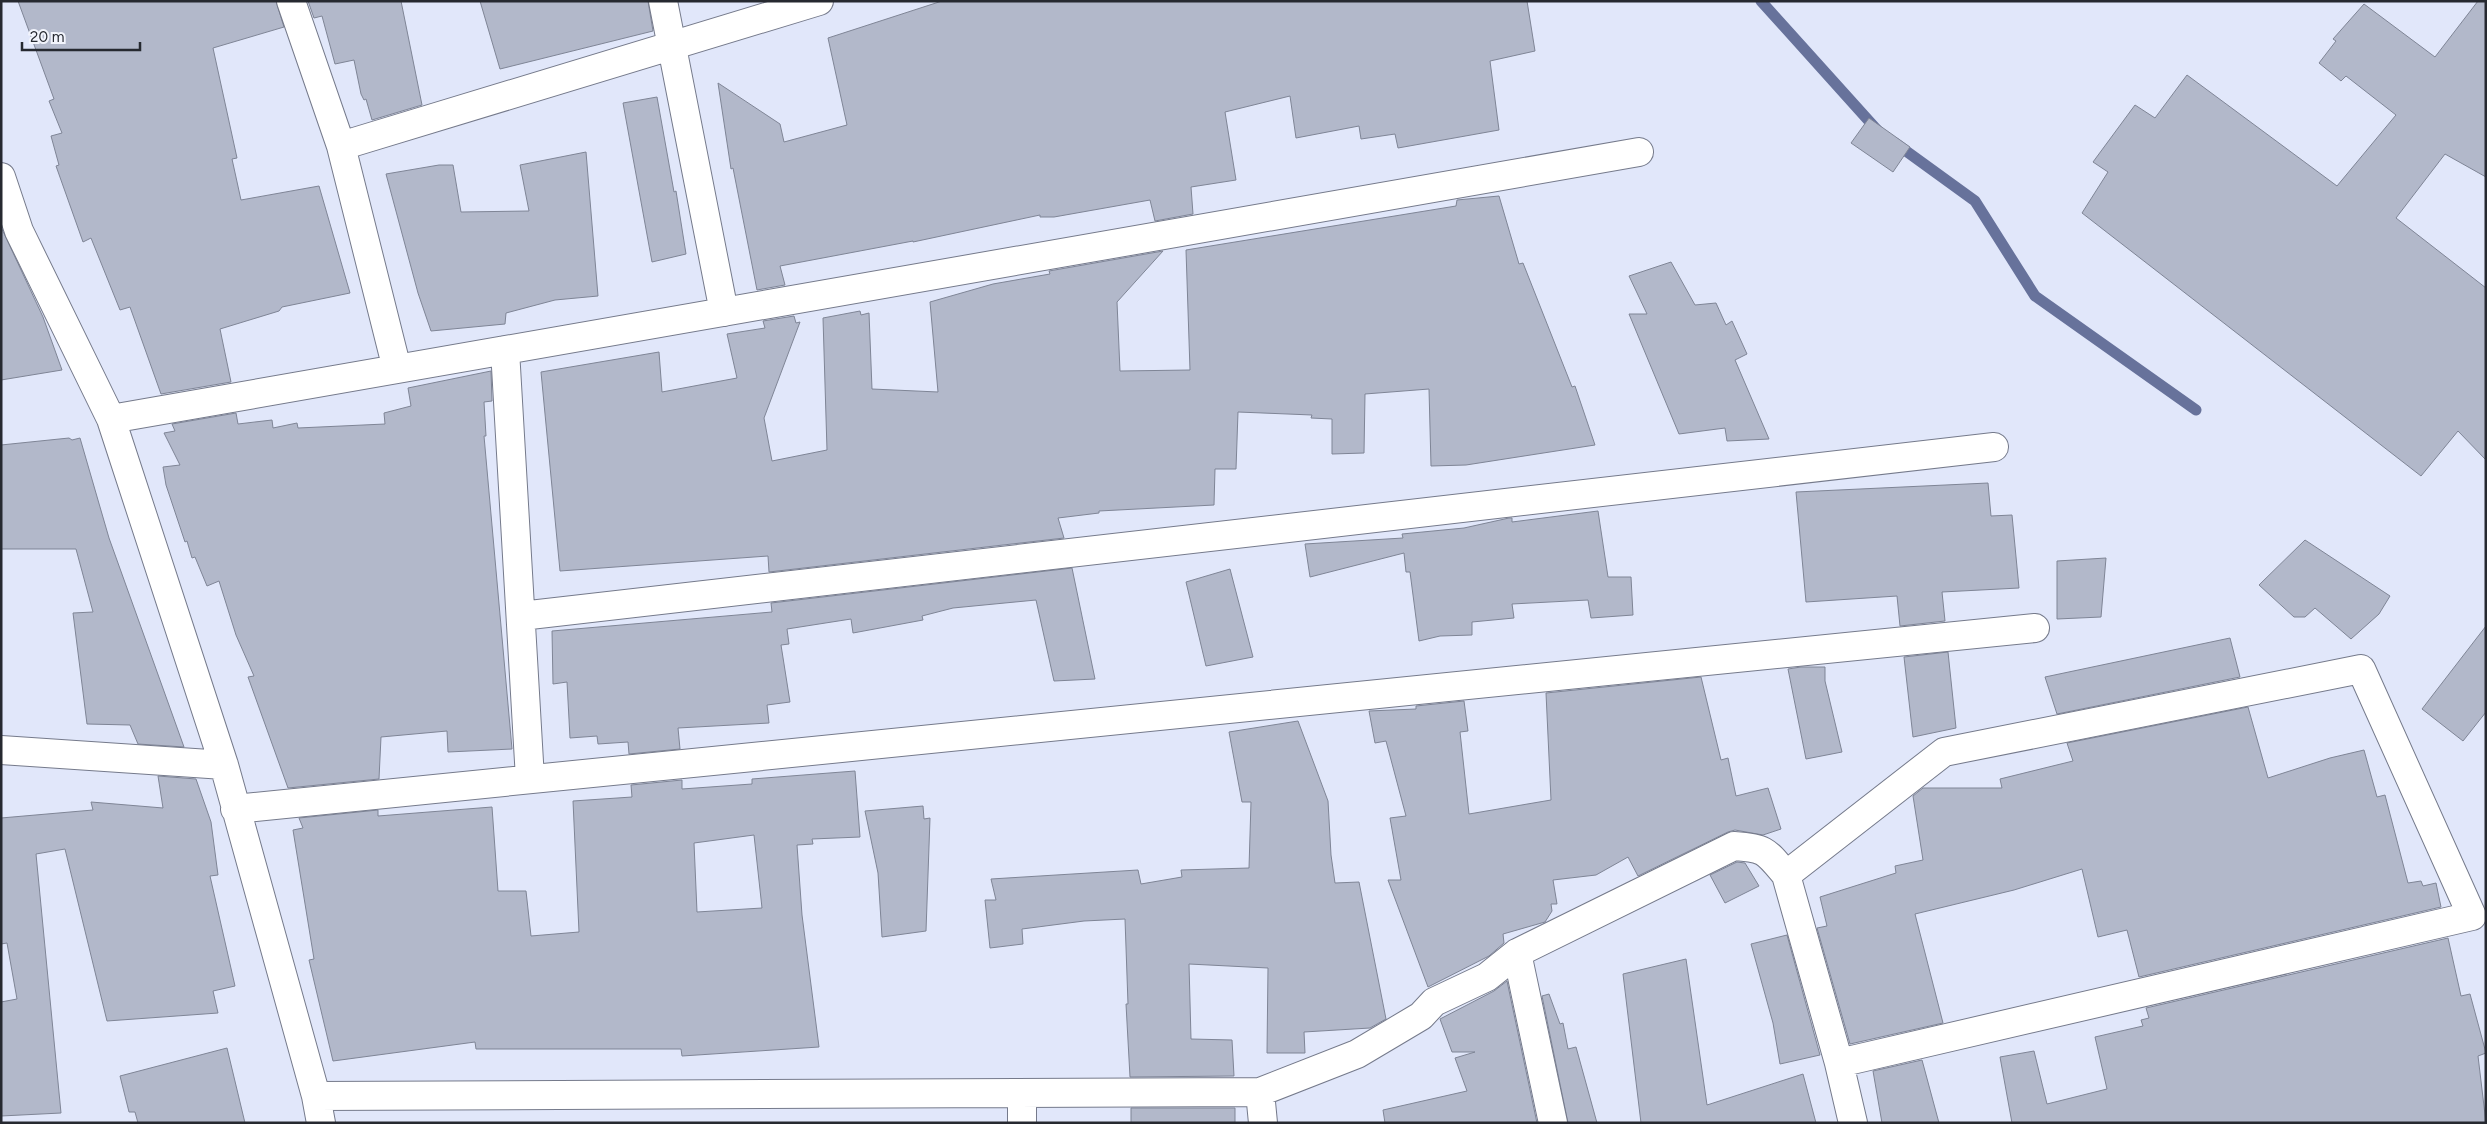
<svg xmlns="http://www.w3.org/2000/svg" width="2487" height="1124" font-family="Figtree,sans-serif">
  <style>
    .lines { fill: none; stroke-linecap: round; stroke-linejoin: round }
    .stream { stroke: #67729b; stroke-width: 11 }
    .building { fill: #b2b8ca; stroke: #7f8596; fill-rule: evenodd }
    .street-casing { stroke: #757a8b; stroke-width: 30 }
    .street { stroke: #fff; stroke-width: 28 }
  </style>
  <rect width="100%" height="100%" fill="#e1e7fa"/>
  <g class="lines">
    <!-- stream -->
    <path class="stream" d="M1761,1L1878,131
      M1895,143L1975,201L2035,296L2196,410"/>
  </g>
  <!-- building -->
  <path class="building" d="M18,1H276L284,27L213,48L237,158L232,159L241,200L319,186L350,293L282,307L279,311L220,329L231,382L161,394L130,307L120,310L91,238L83,242L56,166L59,165L51,136L62,133L49,101L54,99Z
    M308,1H401L422,105L372,120L366,99L364,100L361,94L354,60L335,64L322,16L314,18Z
    M480,1H648L653,31L500,69Z
    M942,1H1527L1535,51L1490,61L1499,130L1398,148L1395,134L1361,139L1359,126L1296,138L1290,96L1225,112L1236,180L1191,187L1193,214L1155,221L1150,200L1054,217H1040V215L913,242V241L780,266L785,285L757,290L733,168L731,169L718,83L780,124L784,142L847,125L828,38Z
    M2478,1H2486V177L2445,154L2396,218L2486,288V460L2458,431L2421,476L2082,213L2108,172L2093,162L2135,105L2155,118L2187,75L2337,186L2396,115L2346,76L2341,81L2319,63L2336,41L2333,39L2364,4L2435,57Z
    M657,97L674,192L676,191L686,254L652,262L623,103Z
    M1869,118L1910,147L1893,172L1851,143Z
    M586,152L598,296L555,300L506,313L505,324L431,331L418,293L386,174L439,165H453L461,212L529,211L520,165Z
    M1499,196L1519,264L1523,263L1572,387L1575,386L1595,445L1466,465L1431,466L1429,389L1365,394L1364,453L1332,454V419L1311,418L1312,415L1238,412L1236,469H1215L1214,505L1099,511V513L1058,518L1064,538L769,572L768,556L560,571L541,372L659,352L662,392L737,378L727,334L765,328L763,321L794,316L796,323L800,322L764,418L772,461L827,450L823,318L860,311L861,315L869,313L872,389L938,392L930,302L993,284L1050,274L1049,271L1163,251L1117,302L1120,371L1190,370L1186,250L1456,206L1457,200Z
    M1,227L43,317L62,370L1,380Z
    M1671,262L1695,305L1716,303L1726,325L1732,321L1747,354L1735,360L1769,439L1727,441L1725,428L1679,434L1629,314H1647L1629,276Z
    M491,371L492,401L484,402L486,436H484L512,749L448,752L447,731L381,737L379,779L288,788L248,677L254,676L236,635L219,581L207,586L195,557L192,558L187,541L185,542L166,485L163,467L180,465L164,433L175,431L172,424L236,413L238,424L272,420L273,428L297,423L298,428L385,424L384,413L411,406L408,388Z
    M69,438L72,440L80,438L109,538L184,747L138,744L130,725L87,724L73,613L93,612L76,549H1V445Z
    M1988,483L1991,516L2012,515L2019,588L1942,592L1945,621L1900,626L1897,596L1806,602L1796,492Z
    M1598,511L1608,577H1631L1633,615L1591,618L1588,600L1512,604L1514,618L1472,622V635L1440,636L1419,641L1410,572H1406L1404,553L1310,577L1305,544L1403,538L1402,534L1464,528L1509,518H1512V522Z
    M2305,540L2390,596L2379,614L2351,639L2315,608L2305,617H2294L2259,585Z
    M2106,558L2101,617L2057,619V561Z
    M1072,568L1095,679L1054,681L1036,600L953,608L922,616L923,620L853,633L851,619L787,629L789,644L781,645L790,702L767,705L769,723L678,728L680,749L629,754L628,742L598,744L597,736L570,738L567,682L553,684L552,631L772,612L771,603Z
    M1230,569L1253,657L1206,666L1186,582Z
    M2486,626V712L2463,741L2422,709Z
    M2230,638L2240,677L2057,714L2045,677Z
    M1948,652L1956,728L1913,737L1904,657Z
    M1801,667H1825V681L1842,752L1806,759L1788,669Z
    M1701,677L1721,760L1728,758L1736,796L1768,788L1781,829L1763,835L1735,830L1728,832L1638,876L1628,857L1596,875L1553,880L1557,904H1551L1552,911L1545,922L1503,934L1504,943L1489,956L1428,987L1388,880H1401L1390,818L1406,816L1386,741L1375,743L1369,711L1416,709V706L1464,701L1468,731L1460,732L1469,814L1551,800L1546,693Z
    M2248,707L2268,778L2330,758L2364,750L2377,797L2385,795L2408,883L2421,881L2423,886L2436,883L2441,907L2139,977L2127,930L2098,937L2082,869L2014,890L1915,914L1943,1023L1850,1044L1817,928L1827,926L1820,897L1896,873L1895,866L1923,860L1913,796L1923,788H2002L2000,779L2073,761L2067,743Z
    M1298,721L1328,801L1331,855L1335,883L1359,882L1386,1019L1370,1028L1304,1032L1305,1053H1267L1268,968L1189,964L1191,1039L1232,1040L1234,1076L1130,1077L1126,1004H1128L1125,919L1084,921L1022,929L1023,944L990,948L985,900H996L991,879L1138,870L1141,884L1182,877L1181,870L1249,868L1251,802H1242L1229,732Z
    M855,771L860,837L812,839L813,844L797,845L802,915L819,1047L682,1056L681,1049H476L475,1042L333,1061L309,960L314,959L293,830L303,828L299,818L378,810V816L492,807L498,891H526L531,936L579,932L573,801L632,797L631,785L682,780V789L752,784V779ZM754,835L762,908L697,912L694,843Z
    M158,776L196,779L211,822L218,875L210,876L235,986L213,991L218,1013L107,1021L65,849L36,854L61,1113L1,1116V1002L17,999L7,943L1,944V818L93,810L91,802L163,808Z
    M923,806L924,819L930,818L926,931L882,937L878,873L865,811Z
    M1737,862L1745,863L1759,886L1725,903L1710,875Z
    M1787,935L1820,1055L1780,1064L1773,1023L1751,944Z
    M2448,938L2461,996L2470,994L2486,1053L2478,1056L2486,1123H2012L2000,1057L2034,1051L2047,1104L2107,1089L2095,1037L2143,1026L2141,1020L2149,1018L2146,1008Z
    M1686,959L1707,1105L1803,1074L1816,1123H1641L1623,974Z
    M1507,981L1537,1123H1385L1383,1110L1467,1091L1455,1058L1475,1052H1452L1440,1019L1494,991Z
    M1549,994L1560,1024L1563,1023L1568,1049L1576,1047L1597,1123H1568L1542,996Z
    M227,1048L245,1123H138L135,1112H129L120,1076Z
    M1922,1060L1939,1123H1882L1873,1071Z
    M1131,1108H1235V1123H1131Z"/>
  <g class="lines">
    <defs>
      <path id="street" d="M291,1L341,146L397,369
        M663,1L724,312
        M341,146L819,1
        M1,177L19,231L111,419L224,765L316,1096L321,1123
        M505,350L530,779
        M111,419L1639,152
        M521,616L1994,447
        M1,750L224,765
        M235,809L2035,628
        M1786,875L1944,752L2361,669L2472,916L1839,1063
        M1517,953L1553,1123
        M1260,1092L1263,1123
        M316,1096L1260,1092L1357,1054L1421,1016L1434,1002L1487,977L1517,953L1734,846C1766,848 1766,851 1786,875L1839,1063L1853,1123
        M1022,1123V1093"/>
    </defs>
    <!-- street casing -->
    <use href="#street" class="street-casing"/>
    <!-- street -->
    <use href="#street" class="street"/>
  </g>
  <!-- border -->
  <rect width="2487" height="1124" fill="none" stroke="#262930" stroke-width="5"/>
  <!-- scale -->
  <path d="M22 42v8h118v-8" fill="none" stroke="#262930" stroke-width="2.5"/>
  <text x="30" y="42" font-size="15" fill="#262930" stroke="#f2f4fc" stroke-width="4" paint-order="stroke">20 m</text>
</svg>
